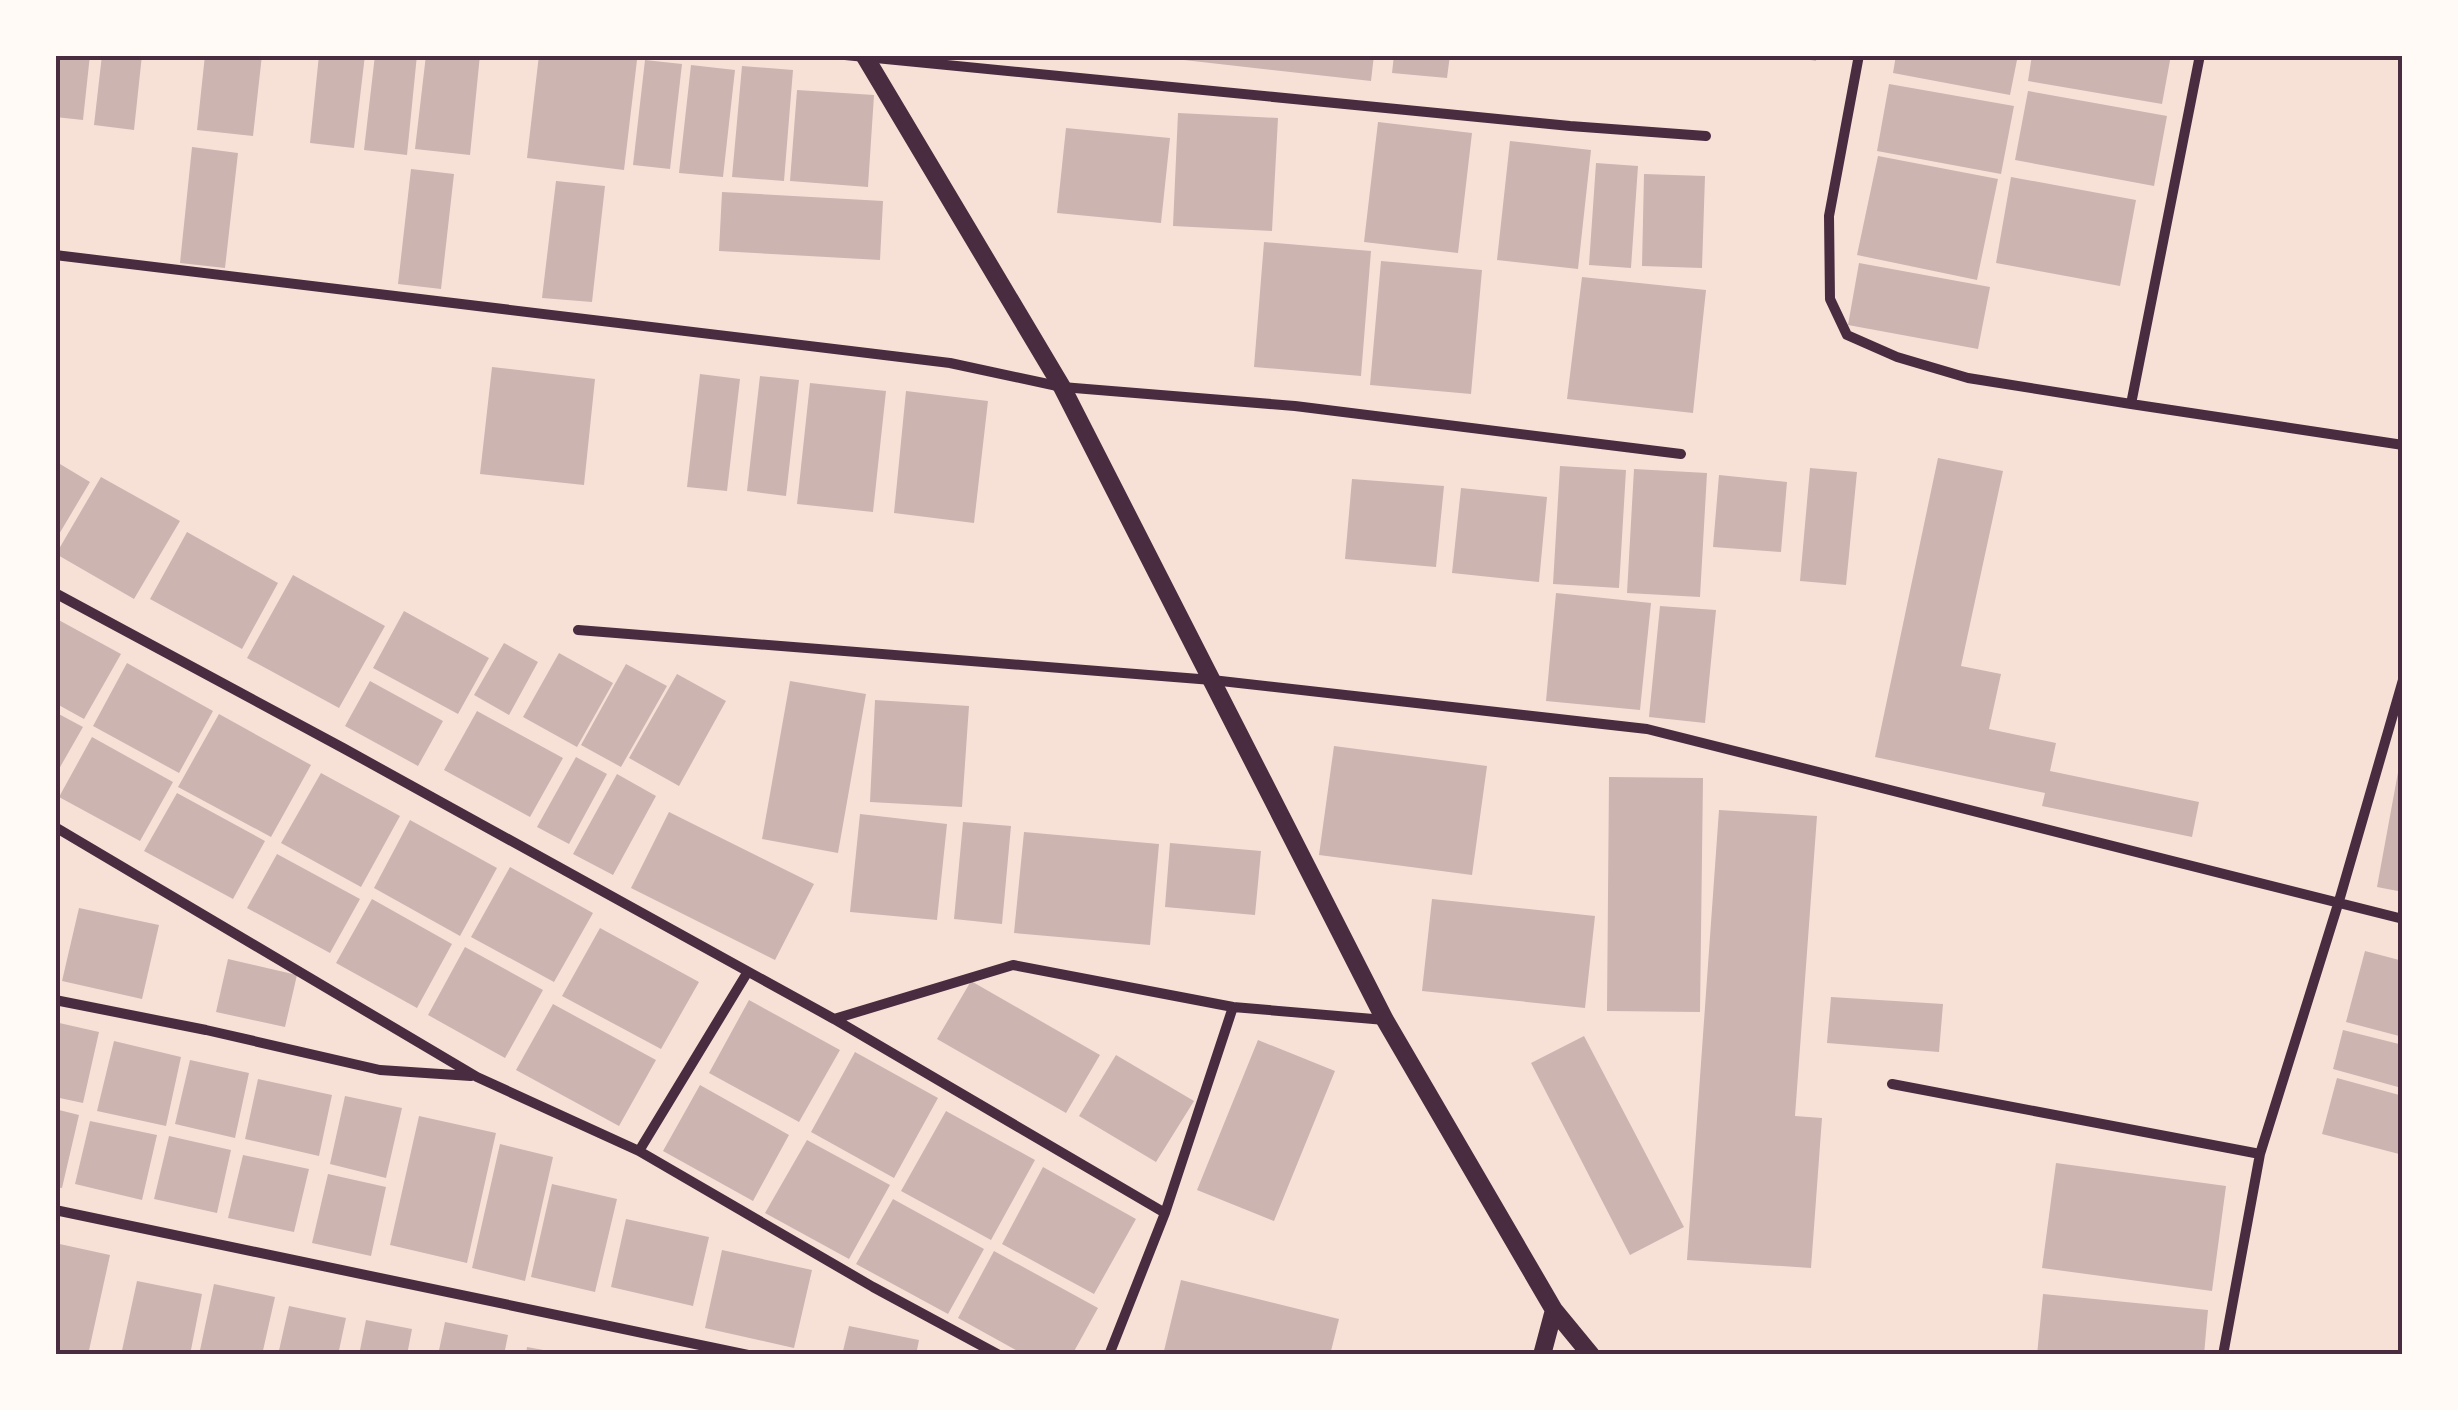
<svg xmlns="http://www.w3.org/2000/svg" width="2458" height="1410" font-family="'Roboto Serif',serif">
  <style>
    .building { fill: #ccb4b1 }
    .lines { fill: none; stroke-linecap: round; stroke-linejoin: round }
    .minor { stroke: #4a2c40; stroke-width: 10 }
    .tertiary { stroke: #4a2c40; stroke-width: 18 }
    .neatline { fill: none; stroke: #4a2c40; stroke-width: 4 }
  </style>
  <rect width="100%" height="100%" fill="#f7e1d7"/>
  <!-- building -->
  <path class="building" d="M55,55H90L83,120L55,117Z
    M102,55H142L134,130L94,125Z
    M205,55H262L253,136L197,130Z
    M319,55H365L354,148L310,143Z
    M375,55H417L407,155L364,150Z
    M426,55H480L470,155L415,149Z
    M539,55H589L637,60L624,170L527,158Z
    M1176,55H1374L1371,81L1175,59Z
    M1394,55H1450L1447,78L1392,73Z
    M1793,55H1817L1816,61L1793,57Z
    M1896,55H2018L2010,95L1893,73Z
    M2032,55H2171L2162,104L2028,81Z
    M645,60L682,64L670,169L633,165Z
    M691,65L735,70L723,177L679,173Z
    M742,66L793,70L784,181L732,177Z
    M1889,84L2014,106L2001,174L1877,151Z
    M797,90L874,95L868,187L790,181Z
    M2028,91L2167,116L2154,186L2015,160Z
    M1178,113L1278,118L1272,231L1173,226Z
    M1378,122L1472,133L1458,253L1364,242Z
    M1066,128L1170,138L1161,223L1057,213Z
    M1510,141L1591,150L1578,269L1497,260Z
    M192,147L238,153L225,268L180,263Z
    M1878,156L1998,179L1977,280L1857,255Z
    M1596,163L1638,166L1631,268L1589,265Z
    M411,169L454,174L441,289L398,284Z
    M1644,174L1705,176L1702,268L1642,266Z
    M2011,177L2136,200L2120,286L1996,263Z
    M556,181L605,186L592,302L542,298Z
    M722,192L883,201L880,260L719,251Z
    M1264,242L1371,251L1361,376L1254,367Z
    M1381,261L1482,270L1471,394L1370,385Z
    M1859,263L1990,287L1978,349L1848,325Z
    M1582,277L1706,290L1693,413L1567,399Z
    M492,367L595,379L584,485L480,474Z
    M700,374L740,379L727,491L687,487Z
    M760,376L799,380L786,496L747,491Z
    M810,383L886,391L873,512L797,504Z
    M906,391L988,401L974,523L894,513Z
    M1938,458L2003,471L1961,666L2001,674L1989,729L2056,743L2050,771L2199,802L2192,837L2042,806L2045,793L1875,757Z
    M55,461L90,482L55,541Z
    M1560,466L1626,470L1619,588L1553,584Z
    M1810,468L1857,472L1846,585L1800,581Z
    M1634,469L1707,473L1700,597L1627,593Z
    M1719,475L1787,482L1781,552L1713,547Z
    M101,477L180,521L134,599L56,554Z
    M1352,479L1444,486L1436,567L1345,559Z
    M1461,488L1547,497L1539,582L1452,573Z
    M187,532L278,583L242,649L150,599Z
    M293,575L385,626L339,708L247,658Z
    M1556,593L1651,603L1640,710L1546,701Z
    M1660,606L1716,610L1705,723L1649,717Z
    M404,611L489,658L458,714L373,668Z
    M55,618L121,654L84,719L55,703Z
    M504,643L538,662L509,715L474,695Z
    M559,653L613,683L577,747L523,717Z
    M127,663L213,711L179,773L93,726Z
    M626,664L667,686L621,767L581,745Z
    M677,674L726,701L679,786L629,758Z
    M370,681L443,721L418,766L345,726Z
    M790,681L866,694L838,853L762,839Z
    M875,700L969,706L962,807L870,802Z
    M477,711L563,758L530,817L444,770Z
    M55,712L83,727L55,776Z
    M219,714L311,765L271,837L178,787Z
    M92,737L173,782L140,841L59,797Z
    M1334,746L1487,766L1472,875L1319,855Z
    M2401,756H2403V892L2377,887Z
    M576,757L607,774L569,844L537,827Z
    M321,773L400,816L361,887L281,843Z
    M617,774L656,796L613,875L573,854Z
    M1609,777L1703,778L1700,1012L1607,1011Z
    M177,793L265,841L233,899L144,851Z
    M1719,810L1817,816L1795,1116L1822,1118L1811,1268L1687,1260Z
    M669,812L814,884L775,960L631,888Z
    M860,814L947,824L937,920L850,912Z
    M410,820L497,868L460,936L374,888Z
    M963,822L1011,826L1002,924L954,919Z
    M1024,832L1159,844L1150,945L1014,933Z
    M1170,843L1261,851L1255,915L1165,907Z
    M277,854L360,899L330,953L247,908Z
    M510,867L593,913L554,982L471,937Z
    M372,899L452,944L417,1008L336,963Z
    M1432,899L1595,916L1585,1008L1422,991Z
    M79,908L159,925L142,999L62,981Z
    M600,928L699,982L661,1049L562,996Z
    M465,947L543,990L505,1058L428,1015Z
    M2365,951L2403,961V1037L2346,1022Z
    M228,959L297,975L285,1027L216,1012Z
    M971,981L1100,1055L1066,1113L937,1039Z
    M1831,997L1943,1004L1939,1052L1827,1043Z
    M749,1000L840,1050L799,1122L709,1073Z
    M553,1004L656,1060L619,1126L516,1070Z
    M55,1022L99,1032L83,1103L55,1097Z
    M2343,1030L2403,1045V1070L2398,1087L2333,1069Z
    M1584,1036L1684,1227L1630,1255L1531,1063Z
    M1258,1040L1335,1071L1274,1221L1197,1190Z
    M114,1041L181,1057L166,1126L97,1111Z
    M855,1052L938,1098L894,1178L811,1132Z
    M1116,1055L1194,1101L1156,1162L1079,1116Z
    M190,1060L249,1073L235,1138L175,1124Z
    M2337,1078L2403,1096V1155L2322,1134Z
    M258,1079L332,1095L319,1156L245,1139Z
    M700,1085L789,1135L753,1201L663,1151Z
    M345,1096L402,1108L386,1178L330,1164Z
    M55,1109L79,1115L62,1188L55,1187Z
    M946,1111L1035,1160L991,1240L901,1191Z
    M419,1116L496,1133L467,1263L390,1245Z
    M90,1121L157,1135L142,1200L75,1184Z
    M169,1136L231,1150L217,1213L154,1199Z
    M807,1140L890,1185L849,1259L765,1213Z
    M500,1144L553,1157L525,1281L472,1268Z
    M243,1155L309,1169L294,1232L228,1218Z
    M2056,1163L2226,1186L2212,1291L2042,1268Z
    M1043,1167L1136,1219L1094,1294L1002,1244Z
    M328,1174L386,1187L371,1256L312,1243Z
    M552,1184L617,1199L595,1292L531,1277Z
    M893,1199L984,1249L948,1314L856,1264Z
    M626,1219L709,1237L693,1306L611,1287Z
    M55,1243L110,1255L88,1355H55Z
    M722,1250L812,1270L794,1348L705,1328Z
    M994,1251L1098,1308L1072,1355H1025L958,1318Z
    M1181,1280L1339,1319L1330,1355H1163Z
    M137,1281L202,1294L190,1355H121Z
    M214,1284L275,1297L262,1355H199Z
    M2043,1294L2208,1310L2204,1355H2037Z
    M289,1306L346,1318L338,1355H278Z
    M366,1320L412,1329L407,1355H359Z
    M445,1322L508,1335L504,1355H438Z
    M849,1326L919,1340L916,1355H842Z
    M527,1347L560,1353V1355H526Z"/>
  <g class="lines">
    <!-- minor -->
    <path class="minor" d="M845,55L1570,126L1706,136
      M1859,55L1829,216L1830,299L1847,335L1897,357L1968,378L2131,404
      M2200,55L2131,404L2403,445
      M55,255L950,363L1062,387L1295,406L1681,454
      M55,593L343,748L834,1019L1165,1213
      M578,630L1212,680L1647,729L2403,919
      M55,827L477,1077L639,1151L873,1287L999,1355
      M55,1000L206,1030L380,1070L471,1076
      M834,1019L1013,965L1233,1007L1385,1020
      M1892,1084L2260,1154
      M639,1151L747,973
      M55,1210L748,1355
      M1109,1355L1165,1213L1233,1007
      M2223,1355L2260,1154L2339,901L2403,680"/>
    <!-- tertiary -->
    <path class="tertiary" d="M864,55L1062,387L1385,1020L1554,1310L1591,1355
      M1542,1355L1554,1310"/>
  </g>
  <!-- border -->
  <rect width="2458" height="1410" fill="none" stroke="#fffaf5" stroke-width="115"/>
  <rect x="58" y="58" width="2342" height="1294" class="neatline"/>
</svg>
